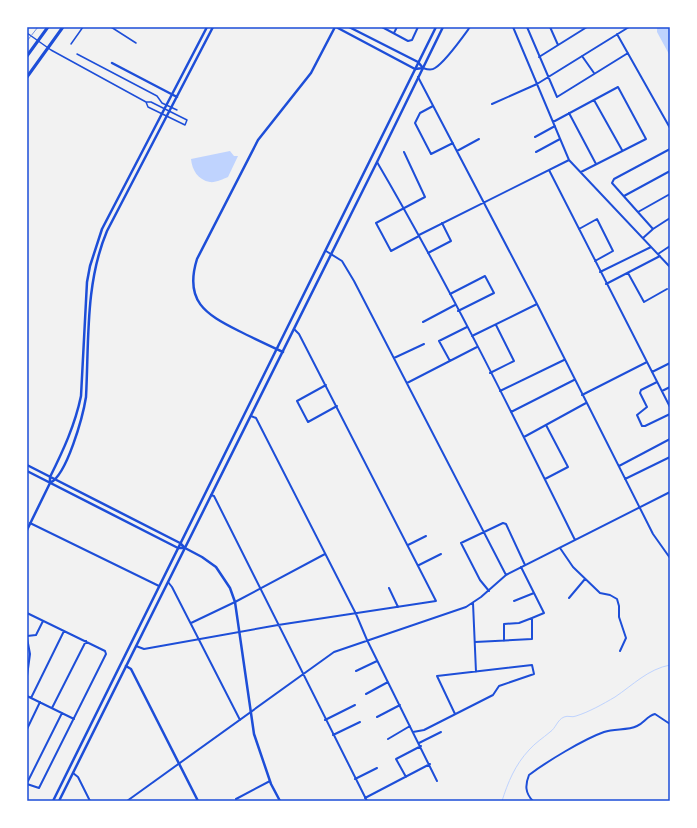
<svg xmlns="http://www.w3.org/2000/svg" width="697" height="828" font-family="Manrope,sans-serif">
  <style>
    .water { fill: #bfd3fe }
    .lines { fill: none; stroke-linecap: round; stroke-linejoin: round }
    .stream { stroke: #bfd3fe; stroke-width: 1 }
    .pedestrian { stroke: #1d4ed8; stroke-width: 1.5 }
    .minor { stroke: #1d4ed8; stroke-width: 2 }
    .tertiary { stroke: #1d4ed8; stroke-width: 2.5 }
    .secondary { stroke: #1d4ed8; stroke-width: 2.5 }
    .trunk { stroke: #1d4ed8; stroke-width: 3 }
    .rail { stroke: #7290e2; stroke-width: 1 }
    .neatline { fill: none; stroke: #1d4ed8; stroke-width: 1.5 }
  </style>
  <rect width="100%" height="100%" fill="#f2f2f2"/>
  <!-- water -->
  <path class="water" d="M657,27H670V56L657,32Z
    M230,151L234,156H238L228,177C223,179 215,183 210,182C198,180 192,170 191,159Z"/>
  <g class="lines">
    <!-- stream -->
    <path class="stream" d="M502,801C508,782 515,765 529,750C535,743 543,738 550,732C556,728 557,720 564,717C568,715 572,718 576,716C589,712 603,704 615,697C633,685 648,669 670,665"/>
    <!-- pedestrian -->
    <path class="pedestrian" d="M111,27L136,43
      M27,33L51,50L146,102H151L187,120L185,125L148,107L146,102
      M71,44L83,27
      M77,54L157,96L162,103L177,110"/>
    <!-- minor -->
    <path class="minor" d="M382,27L408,41L412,40L418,27
      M513,27L569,160L670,267
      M527,27L557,97L628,53
      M550,27L558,45
      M394,33L397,27
      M617,34L670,128
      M582,56L594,73
      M539,57L587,27
      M423,68C426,69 431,71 435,68C446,61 462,38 470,27
      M418,77L537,304L653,534L670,558
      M594,100L622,150
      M492,104L537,84L629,27
      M433,106L420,113L415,123L431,154L453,143
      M569,113L596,164
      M553,122L618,87L646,139L581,172
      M535,137L555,126
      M457,151L479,139
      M404,152L425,197L376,223L391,251L419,236
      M536,152L560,139
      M377,162C449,285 512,413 575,540
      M549,170L670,407
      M624,196L670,171
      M638,212L670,194
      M579,229L597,219L613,251L595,261
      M653,229L612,183L614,179L670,149
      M419,235L569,160
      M643,238L653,229L670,218
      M326,251L342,261L354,281L506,575
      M428,253L451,241L442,223
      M658,254L670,246
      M600,272L651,247
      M628,273L644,302L667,289
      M606,284L660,256
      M450,294L485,276L494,293L458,311
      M423,322L455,305
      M472,336L537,304
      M394,358L424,344
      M450,361L439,341L467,327
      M652,372L670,363
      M490,373L514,361L496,325
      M657,382L641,390L640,393L647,407L637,415L642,426H645L670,414
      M407,383L477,347
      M326,385L297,401L308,422L337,406
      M500,391L564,360
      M662,391L670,387
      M582,395L647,362
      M511,412L574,380
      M251,416L256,418L356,614L367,640L437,781
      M524,437L586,403
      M619,466L670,439
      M545,479L568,467L546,425
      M625,479L670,457
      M211,495L214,496L367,801
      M30,523L159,586
      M408,545L426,536
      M560,548L573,567L600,593L610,595L617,599L619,606V617L626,638L620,651
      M419,565L441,554
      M521,567L544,613L532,618
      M168,582L172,587L240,720
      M389,588L398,607
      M489,591L480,580L461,543L503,523L506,524L525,565
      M569,598L585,579
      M514,601L534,593
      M473,603L476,672
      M27,613L105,651L106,654L39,788L27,784
      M191,623L235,602L325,554
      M27,636L36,635L43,621
      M27,638L30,654L27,676
      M475,642L532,639V618L519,623L504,624V641
      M136,646L144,649L278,625L436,601L299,334L294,329
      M356,671L377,661
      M366,694L388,682
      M27,696L74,719
      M31,698L64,631
      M52,708L86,641
      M377,717L400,705
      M325,720L355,705
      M27,729L40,702
      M413,732L424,730L493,695L499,686L534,674L532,665L437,676L455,714
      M333,735L360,722
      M388,739L410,726
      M419,743L441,732
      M73,773L78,777L90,801
      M406,777L396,759L421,746
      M355,779L377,768
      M27,783L62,713
      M365,798L430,764
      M236,799L270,781
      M127,801L334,652L466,607L481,597L506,575L670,492
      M533,801C525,793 525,785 529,775C546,762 584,739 604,732C615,728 627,731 637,726C644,723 647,716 655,714L670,724"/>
    <!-- tertiary -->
    <path class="tertiary" d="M336,27L415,69L423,68L418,62L349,27
      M112,63L177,97
      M283,352C268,345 253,338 239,331C205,314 184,301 197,259L258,140L311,73L335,27
      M27,465L180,543L185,548L202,557L216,567L230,588L235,602L254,734L271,784L280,801
      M27,471L178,548H184
      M50,483C67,475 83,416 86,397C89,342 85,283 107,231L213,27
      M27,530L50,483V477C63,451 75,425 81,396L87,282L90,266L102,229L207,27
      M126,666L131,669L198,801"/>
    <!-- secondary -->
    <path class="secondary" d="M53,801L436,27
      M59,801L377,162L443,27"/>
    <!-- trunk -->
    <path class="trunk" d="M27,56L48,27
      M27,77L63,27"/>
    <!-- rail -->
    <path class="rail" d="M27,41L38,27"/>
  </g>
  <!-- border -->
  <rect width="697" height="828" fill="none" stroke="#ffffff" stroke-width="56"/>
  <rect x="28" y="28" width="641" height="772" class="neatline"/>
</svg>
